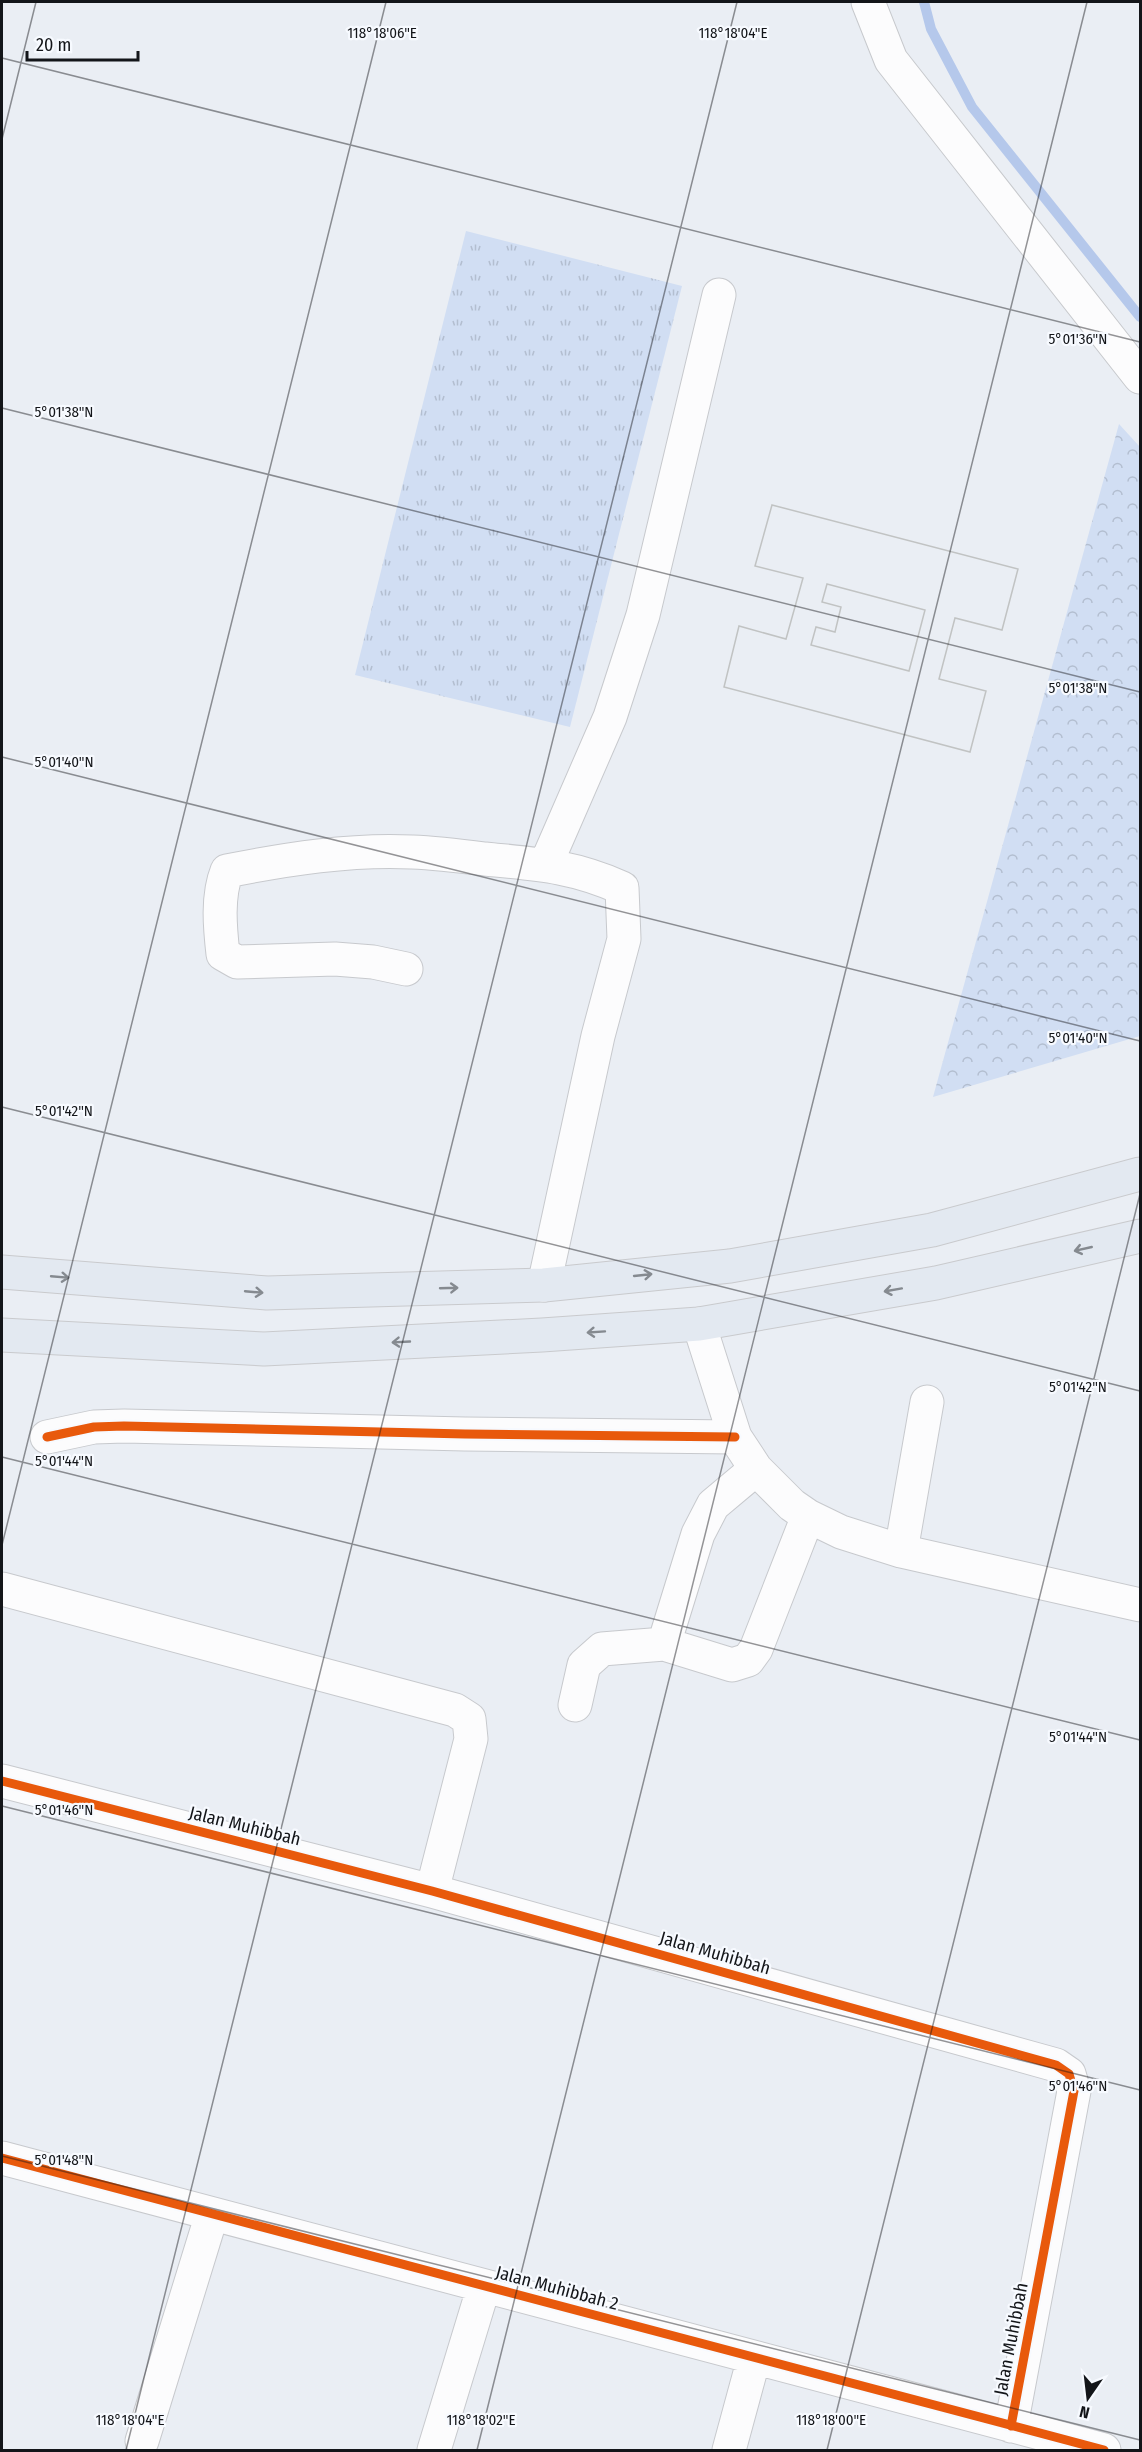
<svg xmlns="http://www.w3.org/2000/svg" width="1142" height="2452" font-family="'Fira Sans Condensed',sans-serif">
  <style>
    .grass { fill: url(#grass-tufts) }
    .forest { fill: url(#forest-crowns) }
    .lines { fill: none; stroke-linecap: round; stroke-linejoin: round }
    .stream { stroke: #b5c8eb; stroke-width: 10 }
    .building { fill: url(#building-hatch); stroke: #c1c3c3; stroke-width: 1.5; fill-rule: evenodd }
    .minor-casing { stroke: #c7c9cd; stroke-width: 35 }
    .highway-casing { stroke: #c9cacd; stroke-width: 35 }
    .minor { stroke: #fcfcfd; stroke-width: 33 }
    .highway { stroke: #e3e9f1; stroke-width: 33 }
    .cycleway-casing { stroke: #f7faff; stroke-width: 13 }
    .cycleway { stroke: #e8590c; stroke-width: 9 }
    .oneway { stroke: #858a90 }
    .ticks { fill: none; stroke: #131519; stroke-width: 1.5; stroke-opacity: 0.45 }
    .labels { text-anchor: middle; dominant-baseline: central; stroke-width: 4.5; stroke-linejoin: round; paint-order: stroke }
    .street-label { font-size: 18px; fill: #131519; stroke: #f7faff }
    .ticks-label { font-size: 15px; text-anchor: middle; fill: #131519; stroke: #f7faff; stroke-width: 4.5; stroke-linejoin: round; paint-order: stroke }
  </style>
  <defs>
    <pattern id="grass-tufts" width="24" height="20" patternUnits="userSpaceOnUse" patternTransform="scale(1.5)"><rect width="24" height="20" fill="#d1def3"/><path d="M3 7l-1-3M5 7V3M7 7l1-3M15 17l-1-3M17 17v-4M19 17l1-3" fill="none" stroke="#b3bed0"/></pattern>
    <pattern id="forest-crowns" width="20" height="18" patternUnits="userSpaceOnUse" patternTransform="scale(1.5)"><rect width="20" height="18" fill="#d1def3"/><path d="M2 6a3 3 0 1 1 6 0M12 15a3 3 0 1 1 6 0" fill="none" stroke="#b3bed0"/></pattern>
    <pattern id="building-hatch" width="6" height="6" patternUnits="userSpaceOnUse" patternTransform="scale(1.5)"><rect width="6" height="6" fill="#d3d4cc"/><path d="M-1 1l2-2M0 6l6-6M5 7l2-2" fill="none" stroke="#b4b5af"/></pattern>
  </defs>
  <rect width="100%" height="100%" fill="#eaeef4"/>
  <!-- grass -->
  <path class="grass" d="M466,231L682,286L570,727L355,675Z"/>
  <!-- forest -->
  <path class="forest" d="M1119,424L1140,447V1036L933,1097Z"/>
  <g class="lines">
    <!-- stream -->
    <path class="stream" d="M924,2L931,29L972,107L1140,317"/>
  </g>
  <!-- building -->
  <path class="building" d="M772,505L1018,569L1002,630L955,618L939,679L986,691L970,752L724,687L739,626L786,639L803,578L755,566ZM827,584L925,610L909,671L811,645L816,627L835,632L841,607L822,602Z
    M772,505L1018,569L1002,630L955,618L939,679L986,691L970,752L724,687L739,626L786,639L803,578L755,566Z
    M827,584L925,610L909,671L811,645L816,627L835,632L841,607L822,602Z"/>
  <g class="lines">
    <defs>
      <path id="minor" d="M868,2L891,60L1140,377
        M546,864L610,717L643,615L719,295
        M406,969L373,962L335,959L237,962L223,954C220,928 217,896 227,871C287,859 351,849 412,852C436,853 461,856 485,859C537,864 573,866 622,888L624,939L598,1036L544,1285
        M699,1324L735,1437L756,1469L792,1505L808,1516L841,1532L901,1551L1140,1605
        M47,1437L94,1427L124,1426L465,1434L735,1437
        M901,1551L927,1402
        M2,1589L455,1710L469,1719L471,1739L432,1891
        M664,1644L732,1665L748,1660L756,1649L808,1516
        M575,1705L584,1665L602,1649L664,1644L698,1534L713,1505L756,1469
        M2,1781L432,1891L1056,2065L1069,2074L1074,2091L1011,2426
        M2,2158L1104,2450
        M142,2441L212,2214
        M434,2450L484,2286
        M729,2450L754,2358"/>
      <path id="highway" d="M2,1272L267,1293L544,1285L730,1266L932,1230L1140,1174
        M2,1335L264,1349L542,1335L699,1324L936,1283L1140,1236"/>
    </defs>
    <!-- minor casing -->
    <use href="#minor" class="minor-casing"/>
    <!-- highway casing -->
    <use href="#highway" class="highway-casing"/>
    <!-- minor -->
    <use href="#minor" class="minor"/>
    <!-- highway -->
    <use href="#highway" class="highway"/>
    <defs>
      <path id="cycleway" d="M47,1437L94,1427L124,1426L465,1434L735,1437
        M2,1781L432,1891L1056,2065L1069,2074L1074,2091L1011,2426
        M2,2158L1104,2450"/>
    </defs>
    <!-- cycleway casing -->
    <use href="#cycleway" class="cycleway-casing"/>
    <!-- cycleway -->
    <use href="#cycleway" class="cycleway"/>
  </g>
  <!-- one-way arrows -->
  <defs><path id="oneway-shaft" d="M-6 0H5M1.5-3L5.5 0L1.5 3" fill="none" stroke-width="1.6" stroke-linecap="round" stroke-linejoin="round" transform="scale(1.5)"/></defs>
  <g class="oneway">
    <use href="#oneway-shaft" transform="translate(1083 1249) rotate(167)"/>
    <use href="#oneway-shaft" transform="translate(643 1275) rotate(-6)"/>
    <use href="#oneway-shaft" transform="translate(60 1277) rotate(5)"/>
    <use href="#oneway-shaft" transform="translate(449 1288) rotate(-2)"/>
    <use href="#oneway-shaft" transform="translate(893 1290) rotate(170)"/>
    <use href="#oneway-shaft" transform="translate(254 1292) rotate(5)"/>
    <use href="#oneway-shaft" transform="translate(596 1332) rotate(176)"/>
    <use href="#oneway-shaft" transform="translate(401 1342) rotate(177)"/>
  </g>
  <!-- ticks -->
  <path class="ticks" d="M2,58L1140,342M2,139L36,2M2,408L1140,692M2,757L1140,1041M2,1107L1140,1391M2,1457L1140,1740M2,1545L386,2M2,1806L1140,2090M2,2156L1140,2440M126,2450L737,2M477,2450L1087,2M827,2450L1140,1194"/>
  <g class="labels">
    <!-- street labels -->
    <g class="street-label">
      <text transform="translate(245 1826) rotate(14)">Jalan Muhibbah</text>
      <text transform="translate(715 1953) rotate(16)">Jalan Muhibbah</text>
      <text transform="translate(557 2288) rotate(15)">Jalan Muhibbah 2</text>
      <text transform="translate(1011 2339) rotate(-79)">Jalan Muhibbah</text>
    </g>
  </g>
  <g class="ticks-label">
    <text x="382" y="38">118°18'06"E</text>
    <text x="733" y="38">118°18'04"E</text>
    <text x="1078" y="344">5°01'36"N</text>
    <text x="64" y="417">5°01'38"N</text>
    <text x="1078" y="693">5°01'38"N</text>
    <text x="64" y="767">5°01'40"N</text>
    <text x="1078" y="1043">5°01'40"N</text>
    <text x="64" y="1116">5°01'42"N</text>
    <text x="1078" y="1392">5°01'42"N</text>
    <text x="64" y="1466">5°01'44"N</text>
    <text x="1078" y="1742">5°01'44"N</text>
    <text x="64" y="1815">5°01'46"N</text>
    <text x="1078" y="2091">5°01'46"N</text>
    <text x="64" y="2165">5°01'48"N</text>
    <text x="130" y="2425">118°18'04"E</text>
    <text x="481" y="2425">118°18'02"E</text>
    <text x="831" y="2425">118°18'00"E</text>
  </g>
  <!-- border -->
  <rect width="1142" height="2452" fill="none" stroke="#131519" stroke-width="6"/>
  <!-- north arrow -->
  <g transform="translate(1088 2398) rotate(194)" stroke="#f7faff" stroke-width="4.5" paint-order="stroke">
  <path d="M0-4.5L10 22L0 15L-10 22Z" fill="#131519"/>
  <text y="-9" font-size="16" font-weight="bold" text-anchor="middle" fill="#131519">N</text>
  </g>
  <!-- scale -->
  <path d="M27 51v9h111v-9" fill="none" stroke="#131519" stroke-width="3"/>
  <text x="36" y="51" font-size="18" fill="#131519" stroke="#f7faff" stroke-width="4.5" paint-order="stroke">20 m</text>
</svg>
